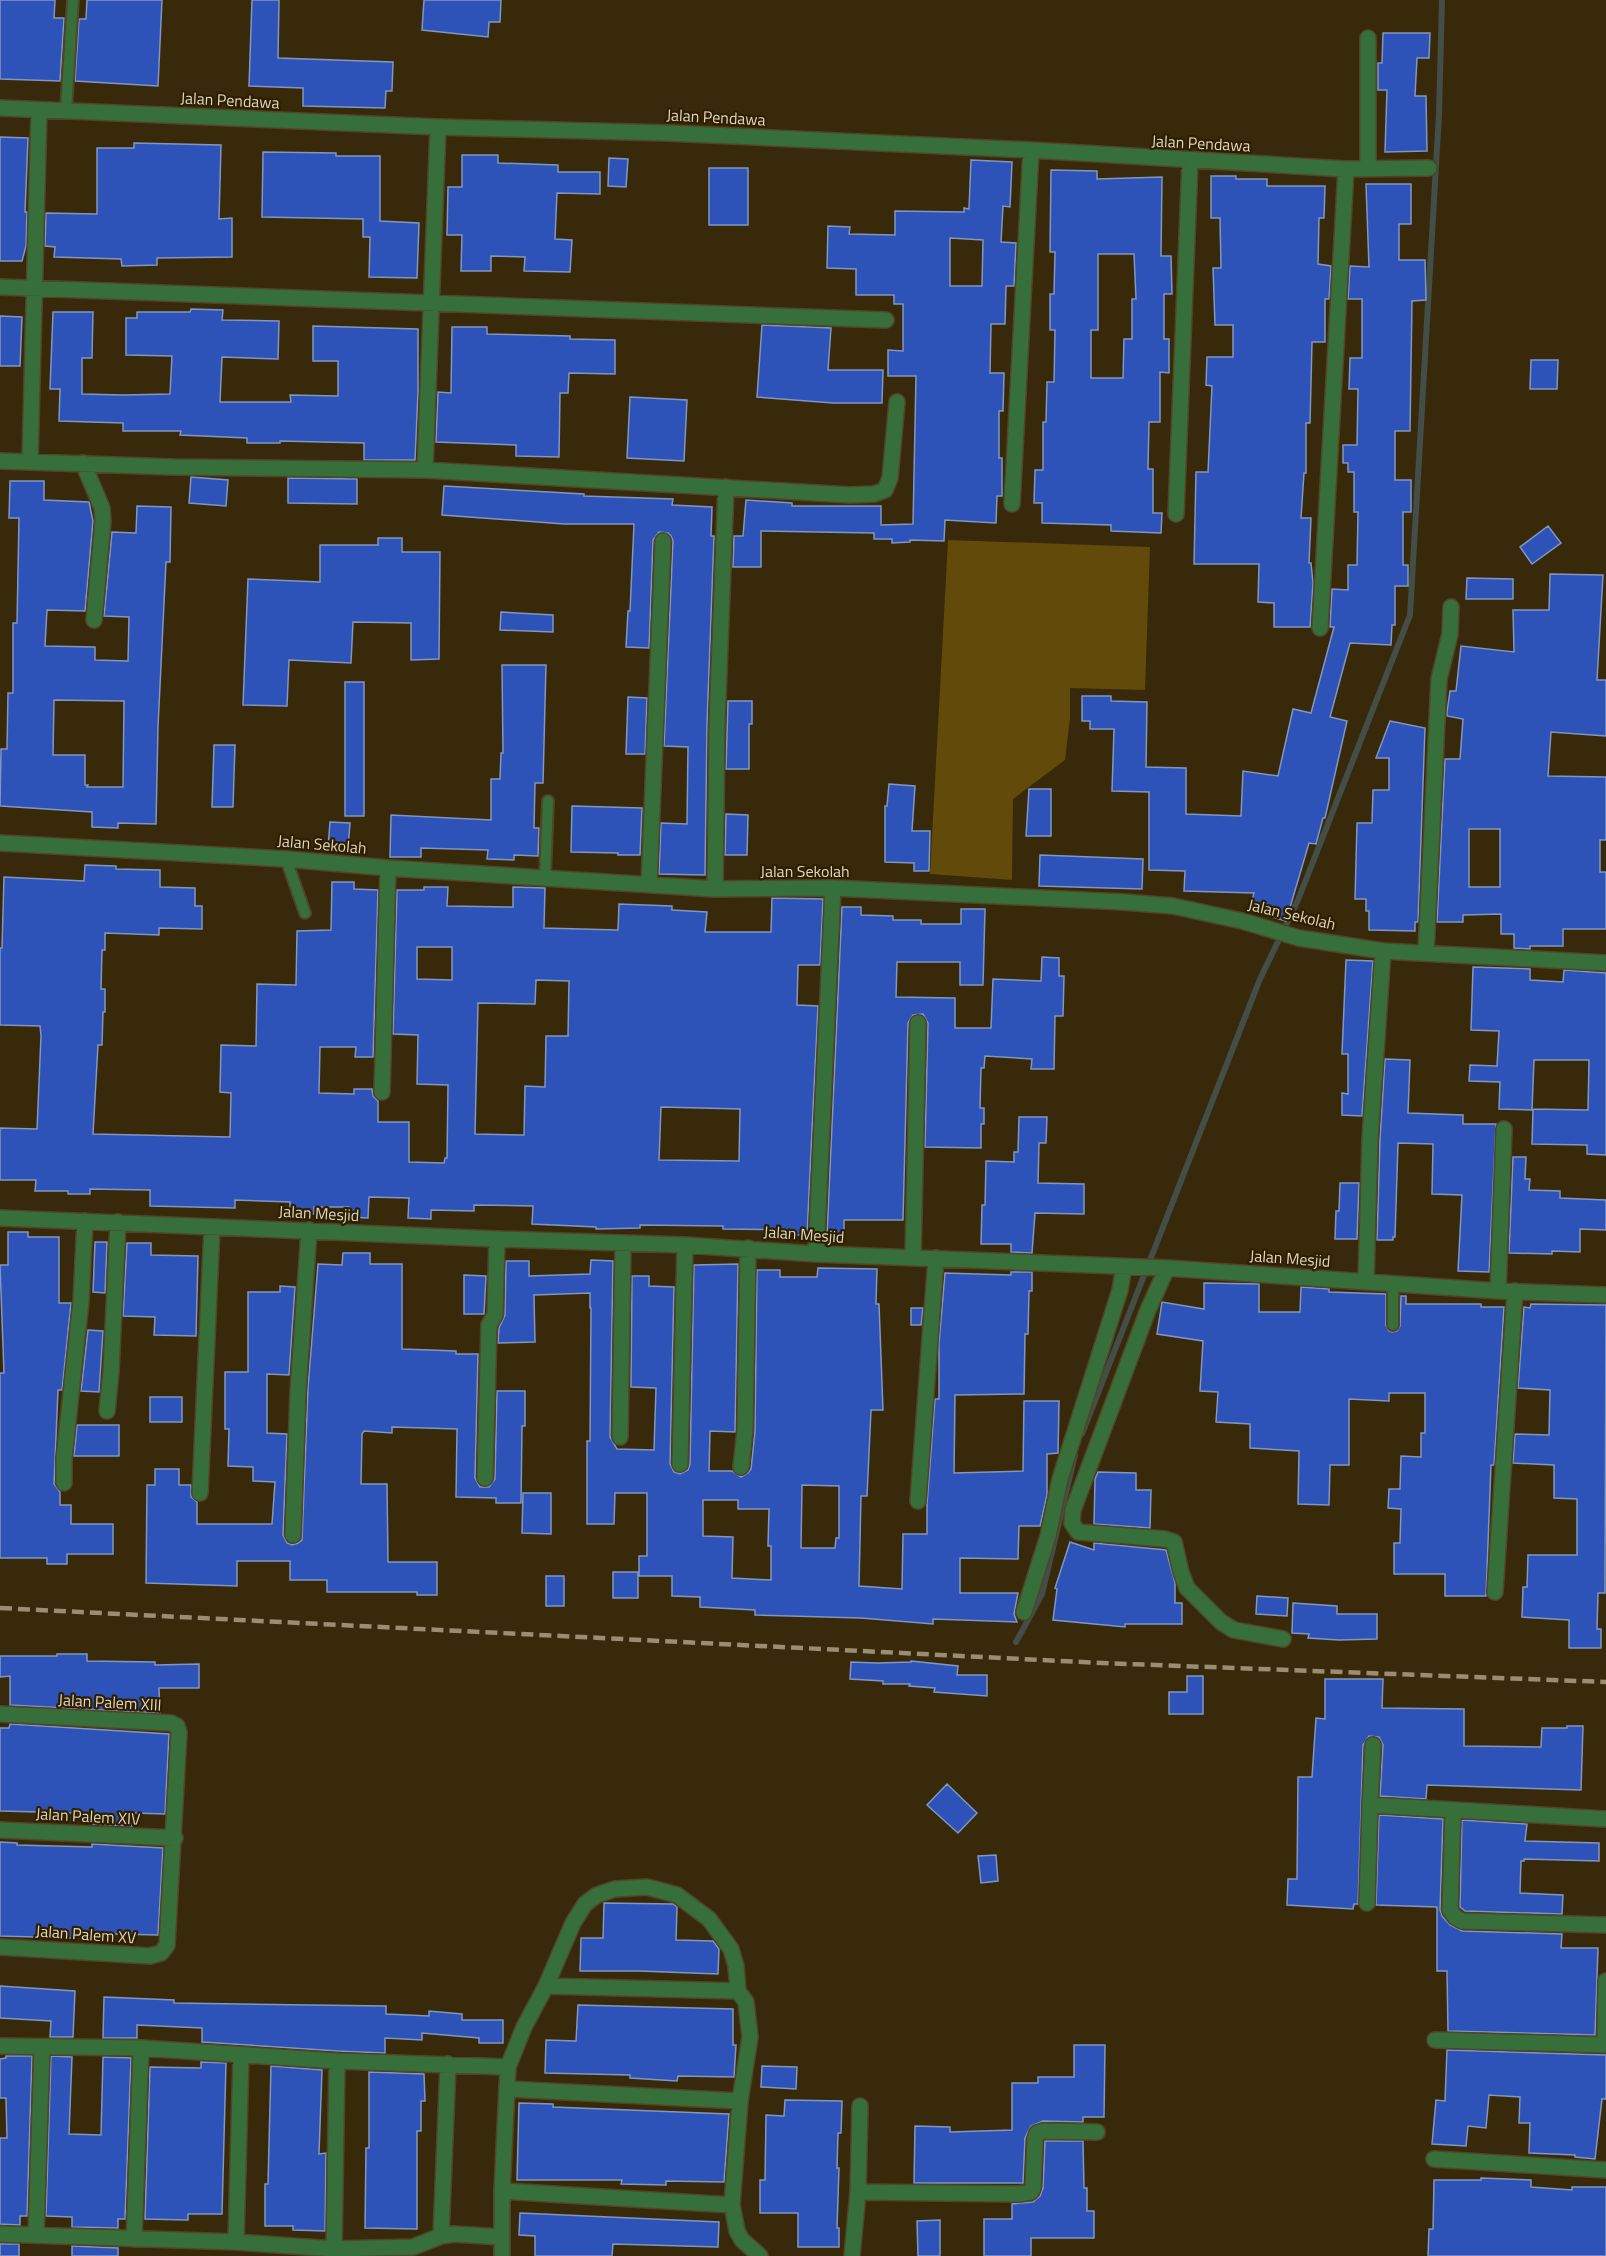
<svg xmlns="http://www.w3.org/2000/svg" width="1606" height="2256" font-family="'Titillium Web',sans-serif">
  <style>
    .green { fill: #624a0a }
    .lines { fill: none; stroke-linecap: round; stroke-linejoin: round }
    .stream { stroke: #434e49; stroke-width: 6 }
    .building { fill: #2d52b8; stroke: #8396be; stroke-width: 1.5; fill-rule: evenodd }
    .lane-casing { stroke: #524526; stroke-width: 14 }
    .street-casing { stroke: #524526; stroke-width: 18 }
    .lane { stroke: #366f3a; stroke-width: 10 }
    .street { stroke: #366f3a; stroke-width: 15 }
    .rail { stroke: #9a8d73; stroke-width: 4.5; stroke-dasharray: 12 6; stroke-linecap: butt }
    .labels { text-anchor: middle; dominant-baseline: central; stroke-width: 4.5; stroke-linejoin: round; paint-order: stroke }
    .street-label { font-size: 16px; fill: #e0d5bf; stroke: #2d1f00 }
  </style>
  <rect width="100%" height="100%" fill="#372909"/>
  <!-- green -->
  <path class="green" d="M948,540L1150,547L1145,690L1070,688V718L1065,760L1013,799L1012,880L930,874Z"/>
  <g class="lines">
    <!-- stream -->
    <path class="stream" d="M1082,1434L1260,979L1298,900L1410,615L1439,114L1442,0
      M1016,1642L1042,1594L1075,1455"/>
  </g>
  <!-- building -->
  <path class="building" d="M0,0H55L54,18H64L60,81L0,79Z
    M87,0H162L158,86L75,81L79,19H86Z
    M252,0H279L278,58L393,62L392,91H386L385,108L303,106V88L249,86Z
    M424,0H501L500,22H489L488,37L422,30Z
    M1383,33H1430L1429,58H1417L1415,96H1426L1427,151L1385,152L1387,90H1378V63H1382Z
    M0,137L28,138L25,212H27L26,246L22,261H0Z
    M134,143L221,145L219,219L232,218V257L157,258V265L122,266L121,259L54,257L55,247L45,246L46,213L97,214V148H134Z
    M263,152L336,153V156H380V221L419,223L417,278L369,277L370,237H363V219L262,217Z
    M462,155H498V163L558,165V172H600V194L557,193L555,239L572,240L570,272L524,271L525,257L491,256V271H461L462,235H447L448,187H462Z
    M609,158L628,159L626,187L608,186Z
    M971,160L1012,162L1010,207L1003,206L1001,242L1016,243L1014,286H1006L1005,324H991L990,373H1004L1003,411H999V458H1002V496H997L996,523L945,520L944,541L910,540V542L892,543V539H874V533L761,531V567H733L734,536H743L746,500L792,503V506H881V525L913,524L916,376H888V350L903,351V304H894V295H856V269L827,268L828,226L850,227L849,234L895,235V211L964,212V208L969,209ZM950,238L983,240L982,286H950Z
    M709,168H748V225H709Z
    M1051,170L1097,171V179L1162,177L1161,256H1171L1172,294H1164V339H1169V373L1160,372V422H1149L1148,469H1153V513H1162L1161,533L1111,531V525L1042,523V503H1034L1035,470H1043V422H1046L1047,382H1054L1055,330H1050V294H1054L1055,252H1050ZM1098,254H1134L1136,299H1132V339H1124L1123,378H1091V330H1098Z
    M1211,176H1236V179H1267V186H1325L1324,218H1319L1318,264L1331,266L1329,299H1325V342H1312L1310,423H1306V473H1304L1301,518H1311L1309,563H1311L1313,583L1310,627H1274V603L1258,602L1259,564H1194L1196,472H1208L1212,386L1206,385L1207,357H1233V325H1215L1213,268H1221L1220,218H1211Z
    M1366,184H1411V224H1399V260H1425L1426,300L1412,301L1410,431H1395V480H1411V512H1403V565H1408V586H1395V625H1392L1391,645L1350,643L1330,717L1347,721L1325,818H1323L1316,844L1309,843L1286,921L1249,910L1254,893L1184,891L1185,871L1149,870V792L1112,791L1114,729H1090V721H1082V696H1111V701L1147,702L1146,767L1186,768V814L1241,816L1243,771L1278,776L1293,709L1311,713L1334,627H1330L1332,589L1348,590V565H1357L1358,512H1354V472H1348V463H1343V445H1357L1358,389H1349L1350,358H1362V299H1348L1350,266L1369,267Z
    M191,309L223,310L222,320L279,321L278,359L222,357L220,402H291L290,395L338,396V361H313V326L418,329V392L415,460H364V443L280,441V443H247V438L180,435L181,431H123V423L59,421L60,389H50L53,312H93L92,358H82V394L123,395L170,394L172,356L126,355V318H137V312H190Z
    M0,316L22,317L20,366H0Z
    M762,325L831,328L828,370H883L882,403H833L757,397Z
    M452,327H487V334L570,336V339L615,340V374L569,373L568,393H560L559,457L516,456V445L436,442L438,392L451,393Z
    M1531,360H1558L1557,389H1530Z
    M630,397L687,400L684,461L627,458Z
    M191,477L228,480L226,506L189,503Z
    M288,478L357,479V504L288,503Z
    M10,481H44V500L89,502L93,521L85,611L47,610L45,646L95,647V660L128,661L129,617L104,616L112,532L136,533L137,506L171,507L170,562H166L158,727L156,824L118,823V828L92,827V812L0,806L1,749H7L8,693H13V623H17L19,518H9ZM54,700L124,701L123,787H87L88,785H85V755H53Z
    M444,486L584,494V496L673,499L672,505L712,507L711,536H714L707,724L705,875L659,874L661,823L687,824L688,747L664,746L673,541L671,536L668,533L659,532L653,540L649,648L626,647L628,611H630L634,524H564L442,515Z
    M1548,526L1561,543L1532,564L1520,547Z
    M378,538H402V552H440L439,659L411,660V623L353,622L351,663L289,660L287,706L243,705L248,579L320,582V545H378Z
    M1550,574L1603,575L1597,680H1606V736L1551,732L1548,776L1606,777V840H1600V872H1606V929H1563V946H1530V949L1514,948V934H1501V914L1463,915V922H1437L1445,759H1460L1463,719L1447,716V712L1450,691H1456L1461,646L1514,652L1513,610H1549ZM1469,829H1500V887H1469Z
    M1467,578L1513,579V599H1466Z
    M501,612L553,615V632L500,630Z
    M502,665H546L543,783H535L534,828H539L538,856L514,855V860L487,859L488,850L421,848V857H390L391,815L491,820V779H500L501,753H503Z
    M345,682H364V816H345Z
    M628,697L647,698L645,754H626Z
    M728,701H752V724H749V769H726Z
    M1390,721L1425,728L1418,922H1415V931L1369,930V911H1366V899H1355L1357,823H1372L1373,790H1389V758H1376Z
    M214,745H235L233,807H212Z
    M889,784L915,786L912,831H930L929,871H914V863L885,862V806H887Z
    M1029,789H1051V836H1026Z
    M572,806L642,808L640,855H618V853L571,852Z
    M726,814L748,815L747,855H725Z
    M330,822L350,823L348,849L328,848Z
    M1040,855L1143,859L1142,889L1039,886Z
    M85,865L116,866V869L160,870V887L195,888V906H202V929L159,928V935L105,933V950H102L101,989H105V1012H103L102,1045H98L93,1134L230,1137L231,1093L220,1092L221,1045L256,1046L257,984L296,985L297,931L331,930L332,882H354V889L378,890L373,1057H355L356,1047H320L319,1093L354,1094V1089H372L373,1096L378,1101V1122H409V1162L444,1163L445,1158H447L448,1085L417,1084L418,1035L393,1034L397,890H424V887H448L447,906L513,907V887L545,888L544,928L618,930L619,904L672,906V910L707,912L705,932H771L772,898L823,899L820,965H798L797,1005L818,1006L807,1235H792V1230L723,1229V1226L640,1225V1228L596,1229V1227L532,1224L533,1206L474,1205V1211L431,1210V1219L408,1218L409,1198L369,1197L368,1218L349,1217V1207H314V1214L290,1213V1202L235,1200V1208L150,1206V1190L90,1189V1194H68V1191H35L36,1180H0V1128L37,1129L41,1036L40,1026L0,1025V948H2L4,877L84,881ZM417,947H452V980L417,979ZM536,980L569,981L568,1036H546L545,1087L525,1086L524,1135L475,1134L478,1003L535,1004ZM661,1107L740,1109L739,1161L659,1160Z
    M842,907H861V915L893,916V920H921V924H961V909H985L983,985H960V962H897L896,997L955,998V1028H991L993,979L1041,981L1042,957L1059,958V976H1064L1063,1016H1055L1054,1069H1031L1032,1059L985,1056L984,1068H981L980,1108H984V1124H981V1148L925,1147L928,1023L923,1014L913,1015L908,1023L903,1220H844V1235H827Z
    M1346,960L1373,961L1362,1116L1342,1115V1093L1348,1094V1054H1342Z
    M1473,967L1530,969V980L1563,982L1564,970L1606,973V1155L1587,1154V1145L1532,1144L1533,1109L1588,1110L1589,1060H1534L1532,1110L1499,1109L1500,1082L1469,1081L1470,1065L1497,1066L1499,1031L1471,1030Z
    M1385,1059L1410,1060L1408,1113L1463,1115V1124H1496L1489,1272L1458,1271L1462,1195L1432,1194L1433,1144L1398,1143L1395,1237H1393V1240H1377L1380,1139Z
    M1019,1117H1047L1046,1143H1039L1038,1183L1084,1184V1214L1035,1213L1032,1253L1011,1252V1244H981L982,1205H985L986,1161L1014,1162V1152H1018Z
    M1513,1157H1526L1525,1179H1530L1529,1190L1560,1191V1198L1606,1200V1230L1580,1229V1252L1552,1251V1254L1509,1253Z
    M1340,1183H1359L1357,1239H1335L1336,1211H1339Z
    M8,1232H28V1237H59V1303H71L62,1390H58L54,1484L60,1492V1505H71V1524H113V1554H67V1564H47V1558H0V1373H4L0,1265H8Z
    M95,1242H107L105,1293L93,1292Z
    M127,1243H151V1255L198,1256L196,1336L154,1335L155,1317L123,1316Z
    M343,1253H370V1264H402V1349L456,1351V1354H478L475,1478L480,1487H489L495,1479L497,1391H525V1426H522L521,1503H496V1498L456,1497L457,1429L392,1427V1433L364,1431L362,1434L361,1484H387L388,1562H437V1595H417V1592H327V1580H290V1561H237V1586L146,1583L147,1485H155V1469H179V1485H191V1497L197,1502V1524H272L275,1482L253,1481V1467L228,1466L229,1429H225V1372H248V1292H280V1286L295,1287L289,1375L267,1374V1433L287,1434L283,1535L287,1543L292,1545L298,1543L302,1540L308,1388L318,1264L342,1265Z
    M591,1260L613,1261L610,1437L617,1449L654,1450L656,1388L631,1387L632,1276H649V1286L674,1287L670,1464L674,1472L680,1474L688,1470L690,1464L694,1265L738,1264L735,1432L710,1431L709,1471H732L741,1477L748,1473L751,1469L755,1431L757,1270H780V1277H817L818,1268L877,1269L876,1304H879L883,1410H871L867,1496H861L859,1586L902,1589L903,1534H927V1504L935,1399H939V1343L945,1273L1011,1275V1272H1032V1291H1029L1028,1334H1025L1024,1394L955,1395L954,1473L1023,1471L1024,1401H1059L1058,1453L1047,1454V1495L1040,1526H1019L1018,1559L960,1558V1593H1018L1014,1614L1017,1622L933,1619V1624L861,1618L755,1615V1610L700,1607V1597L672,1596V1576H639V1556H647V1493H615L614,1524H587V1441H590L591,1308H590V1293L534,1295L535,1342L498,1343L499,1328L505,1315L506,1261H529V1276L590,1274ZM802,1485L839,1486V1538H836L835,1548H801ZM703,1500H738V1509H769L768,1546H771V1580L732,1578L733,1537L703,1536Z
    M464,1275L486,1276L484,1314H464Z
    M1204,1283L1259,1284V1312H1300L1301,1287L1329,1289V1292L1386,1294V1326L1389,1331L1392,1332L1397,1331L1400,1326L1401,1296H1406V1304H1481V1307H1504L1494,1465H1491L1486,1596H1445V1574H1394V1543H1400L1401,1509L1388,1508L1389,1489H1400L1401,1456L1421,1457V1433H1425V1393H1389V1401L1349,1399V1465H1330L1329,1505L1298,1504L1299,1451L1250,1448V1424L1216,1422L1218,1392L1200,1391L1203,1341L1157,1334L1162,1302L1204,1309Z
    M1531,1304L1606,1305L1605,1593H1598L1597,1629H1601V1648H1569V1620L1522,1617L1523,1587H1527L1528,1555H1577V1499L1554,1498V1465L1513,1463L1515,1434L1549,1435L1550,1390L1518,1388L1524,1307L1530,1308Z
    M911,1308H923L921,1325H911Z
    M88,1330L103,1331L99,1392L81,1391Z
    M150,1397H182V1422H150Z
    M77,1425H119V1456H74Z
    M1098,1472L1136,1473V1490H1151L1150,1528L1094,1524L1095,1479Z
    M523,1493H551V1534L522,1533Z
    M1070,1542L1094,1550V1543L1166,1550L1175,1583V1603H1182V1624H1125V1627L1053,1620L1057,1589L1055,1588Z
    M613,1572H638V1598H613Z
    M546,1576H564V1606H546Z
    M1257,1596L1288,1598L1287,1616L1256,1614Z
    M1293,1603L1337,1606V1614H1377V1639L1339,1640L1308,1638L1309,1634L1292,1633Z
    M57,1654H87V1661L155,1662V1665L199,1664V1688H159L160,1713L10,1705V1676L0,1677V1656H57Z
    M911,1661L958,1666L957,1675H987V1696L934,1692L935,1688L909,1686L910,1684H883V1681L850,1679L851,1662L877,1663L911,1662Z
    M1187,1676H1203V1714H1169V1692H1187Z
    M1325,1679H1383L1382,1708L1464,1709V1746L1541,1747L1542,1728H1567V1726H1583L1581,1790L1427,1785L1426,1799L1380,1796L1383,1745L1379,1737L1369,1736L1363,1745L1358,1904H1354L1353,1909L1287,1905L1288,1879H1297L1298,1777H1312L1316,1718L1325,1719Z
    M10,1724L169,1734L165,1814L133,1813L132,1826L93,1824V1815L77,1814V1813L0,1811V1728H9Z
    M947,1784L977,1813L958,1833L927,1805Z
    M1379,1815L1443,1819L1440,1910L1442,1916L1450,1925L1462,1931L1562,1934L1561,1948H1598L1595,2035L1448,2031L1447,1971H1437V1907L1376,1905Z
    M1462,1820L1527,1824L1525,1841L1599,1843V1861L1524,1859V1861H1521L1520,1893L1563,1895L1562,1914L1465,1911L1460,1907Z
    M0,1842L17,1843V1845L92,1847V1844L163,1848L158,1935L72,1933V1938L0,1936Z
    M996,1855L998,1881L981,1883L978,1856Z
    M604,1903L673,1904L677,1907L676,1940L713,1941L719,1949L718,1974L639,1971H580L581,1938H603Z
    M0,1986L75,1991L73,2037H50L51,2021L0,2018Z
    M104,1997L174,2000V2003L386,2006V2014L429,2016V2011L462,2014V2020H503V2043H479V2038L422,2033V2040L385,2038V2053L338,2051L202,2042V2028L137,2025V2038H103Z
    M578,2005L733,2009V2045H736L734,2077L678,2076L677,2081L630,2078V2075L545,2073L546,2040L576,2041Z
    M1074,2045H1105L1104,2117H1083V2122L1043,2121L1031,2126L1025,2138L1023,2183H914L915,2126L950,2127V2132L1012,2130V2083H1038V2077H1074Z
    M1447,2050L1606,2055V2099H1602L1595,2159L1575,2157V2155L1529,2153L1530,2123H1519L1520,2097L1489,2095L1486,2128L1468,2126L1466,2146L1432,2144L1436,2100L1445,2101Z
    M6,2056H32L27,2216H20V2225L0,2224V2138H7L6,2098H0V2059L6,2058Z
    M51,2056L72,2057L69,2134L101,2135L103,2057L131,2058L125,2219H118V2228L72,2227V2217L46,2216Z
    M201,2062L226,2063L222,2214H188V2220L145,2219L150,2067L201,2068Z
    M271,2066L322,2070L319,2154L326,2153L325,2231L293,2230V2226H265V2184H268Z
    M762,2066L797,2067L796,2089L761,2087Z
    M369,2072L424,2074L425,2101H421V2131H417V2229L365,2228L366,2148H369Z
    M785,2100L842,2101L841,2133H838L837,2168H839L837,2228H839V2247H798V2213H760V2180H765L766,2115L784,2116Z
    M519,2103L553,2104V2107L729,2114L724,2182L666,2181V2185L621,2184L622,2180H517Z
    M1045,2141H1083L1084,2188H1087V2211H1094V2238H1031V2256H984V2219H1012V2204L1033,2202L1040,2196L1043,2188Z
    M1481,2178L1531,2180V2187L1572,2190V2187H1606V2256H1428L1429,2229H1433L1434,2180H1481Z
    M520,2213L719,2222L718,2247L613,2244L612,2256H535V2236L519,2235Z
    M940,2220V2256H918L917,2221Z
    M0,2244H19V2256H0Z
    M72,2246L118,2248V2256H72Z"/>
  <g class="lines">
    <defs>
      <path id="lane" d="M66,110L73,0
        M286,859L305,913
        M545,877L548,801
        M1393,1325V1282"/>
      <path id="street" d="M0,108L438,127L667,133L1031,150L1346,169L1429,168
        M1368,168V38
        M0,287L886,320
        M0,461L173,467L425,470L850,495L874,494L885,490L890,478L897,402
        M30,461L39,110
        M83,463L102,508L103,521L94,620
        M425,470L438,127
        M1012,504L1031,150
        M1176,514L1190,161
        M1320,628L1346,169
        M0,843L286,859L388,868L715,889L833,888L1123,902L1173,906L1242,921L1299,938L1383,951L1606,963
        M649,885L663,541
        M715,889L717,724L726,487
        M1426,953L1439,679L1450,634L1451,607
        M382,1092L388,868
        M0,1218L497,1239L685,1245L816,1254L1167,1268L1498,1291L1606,1295
        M816,1254L833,888
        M913,1258L918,1023
        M1167,1268L1148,1310L1073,1510L1072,1523L1078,1532L1165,1539L1174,1542L1181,1572L1187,1588L1221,1622L1234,1630L1283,1639
        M1366,1281L1370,1139L1383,951
        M1498,1291L1504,1129
        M107,1411L111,1372L118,1222
        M620,1437L623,1244
        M680,1464L685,1245
        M741,1467L745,1430L748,1248
        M485,1478L489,1325L495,1315L497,1239
        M64,1483V1458L81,1301L85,1221
        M200,1493L212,1227
        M918,1501L936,1258
        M293,1535L298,1392L309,1230
        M1495,1592L1515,1291
        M1024,1612L1048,1536L1060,1479L1120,1290L1124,1267
        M0,1714L171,1723L177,1726L179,1732L167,1945L161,1953L150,1956L0,1947
        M1370,1805L1373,1745
        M1453,1811L1450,1910L1455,1917L1462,1921L1606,1925
        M0,1830L175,1838
        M1367,1903L1370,1805L1606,1819
        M546,1986L738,1991
        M1435,2040L1606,2045
        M1605,2045L1606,1981
        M0,2046L141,2048L337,2061L508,2067
        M507,2089L740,2101
        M1434,2159L1606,2170
        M502,2191L732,2205L737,2231L742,2240L760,2256
        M858,2192L1019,2194L1031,2192L1033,2188L1035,2139L1037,2133L1043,2131L1097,2132
        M0,2234L236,2242L334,2249L413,2247L441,2236L454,2234L501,2237
        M36,2235L42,2048
        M441,2236L448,2064
        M134,2239L141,2048
        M236,2242L241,2055
        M334,2249L337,2061
        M502,2256V2191L508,2067L524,2027L546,1986L573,1923L585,1904L597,1895L615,1889L647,1887L677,1895L709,1919L731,1949L736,1966L738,1991L746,2002L750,2037L740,2101L732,2205
        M852,2256L858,2192L860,2106"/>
    </defs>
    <!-- lane casing -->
    <use href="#lane" class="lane-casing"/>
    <!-- street casing -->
    <use href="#street" class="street-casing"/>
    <!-- lane -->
    <use href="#lane" class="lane"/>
    <!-- street -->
    <use href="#street" class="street"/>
    <!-- rail -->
    <path class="rail" d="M0,1608L1102,1663L1606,1682"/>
  </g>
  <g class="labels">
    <!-- street labels -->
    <g class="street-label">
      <text transform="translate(230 100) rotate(3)">Jalan Pendawa</text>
      <text transform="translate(716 117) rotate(3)">Jalan Pendawa</text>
      <text transform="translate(1201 143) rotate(3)">Jalan Pendawa</text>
      <text transform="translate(322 844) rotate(5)">Jalan Sekolah</text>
      <text x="805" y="871">Jalan Sekolah</text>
      <text transform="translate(1292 914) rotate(13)">Jalan Sekolah</text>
      <text transform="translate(319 1213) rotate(3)">Jalan Mesjid</text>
      <text transform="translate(804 1234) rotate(4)">Jalan Mesjid</text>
      <text transform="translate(1290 1258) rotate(4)">Jalan Mesjid</text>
      <text transform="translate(110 1702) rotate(3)">Jalan Palem XIII</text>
      <text transform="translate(88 1816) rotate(3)">Jalan Palem XIV</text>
      <text transform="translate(86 1934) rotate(4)">Jalan Palem XV</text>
    </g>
  </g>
</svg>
